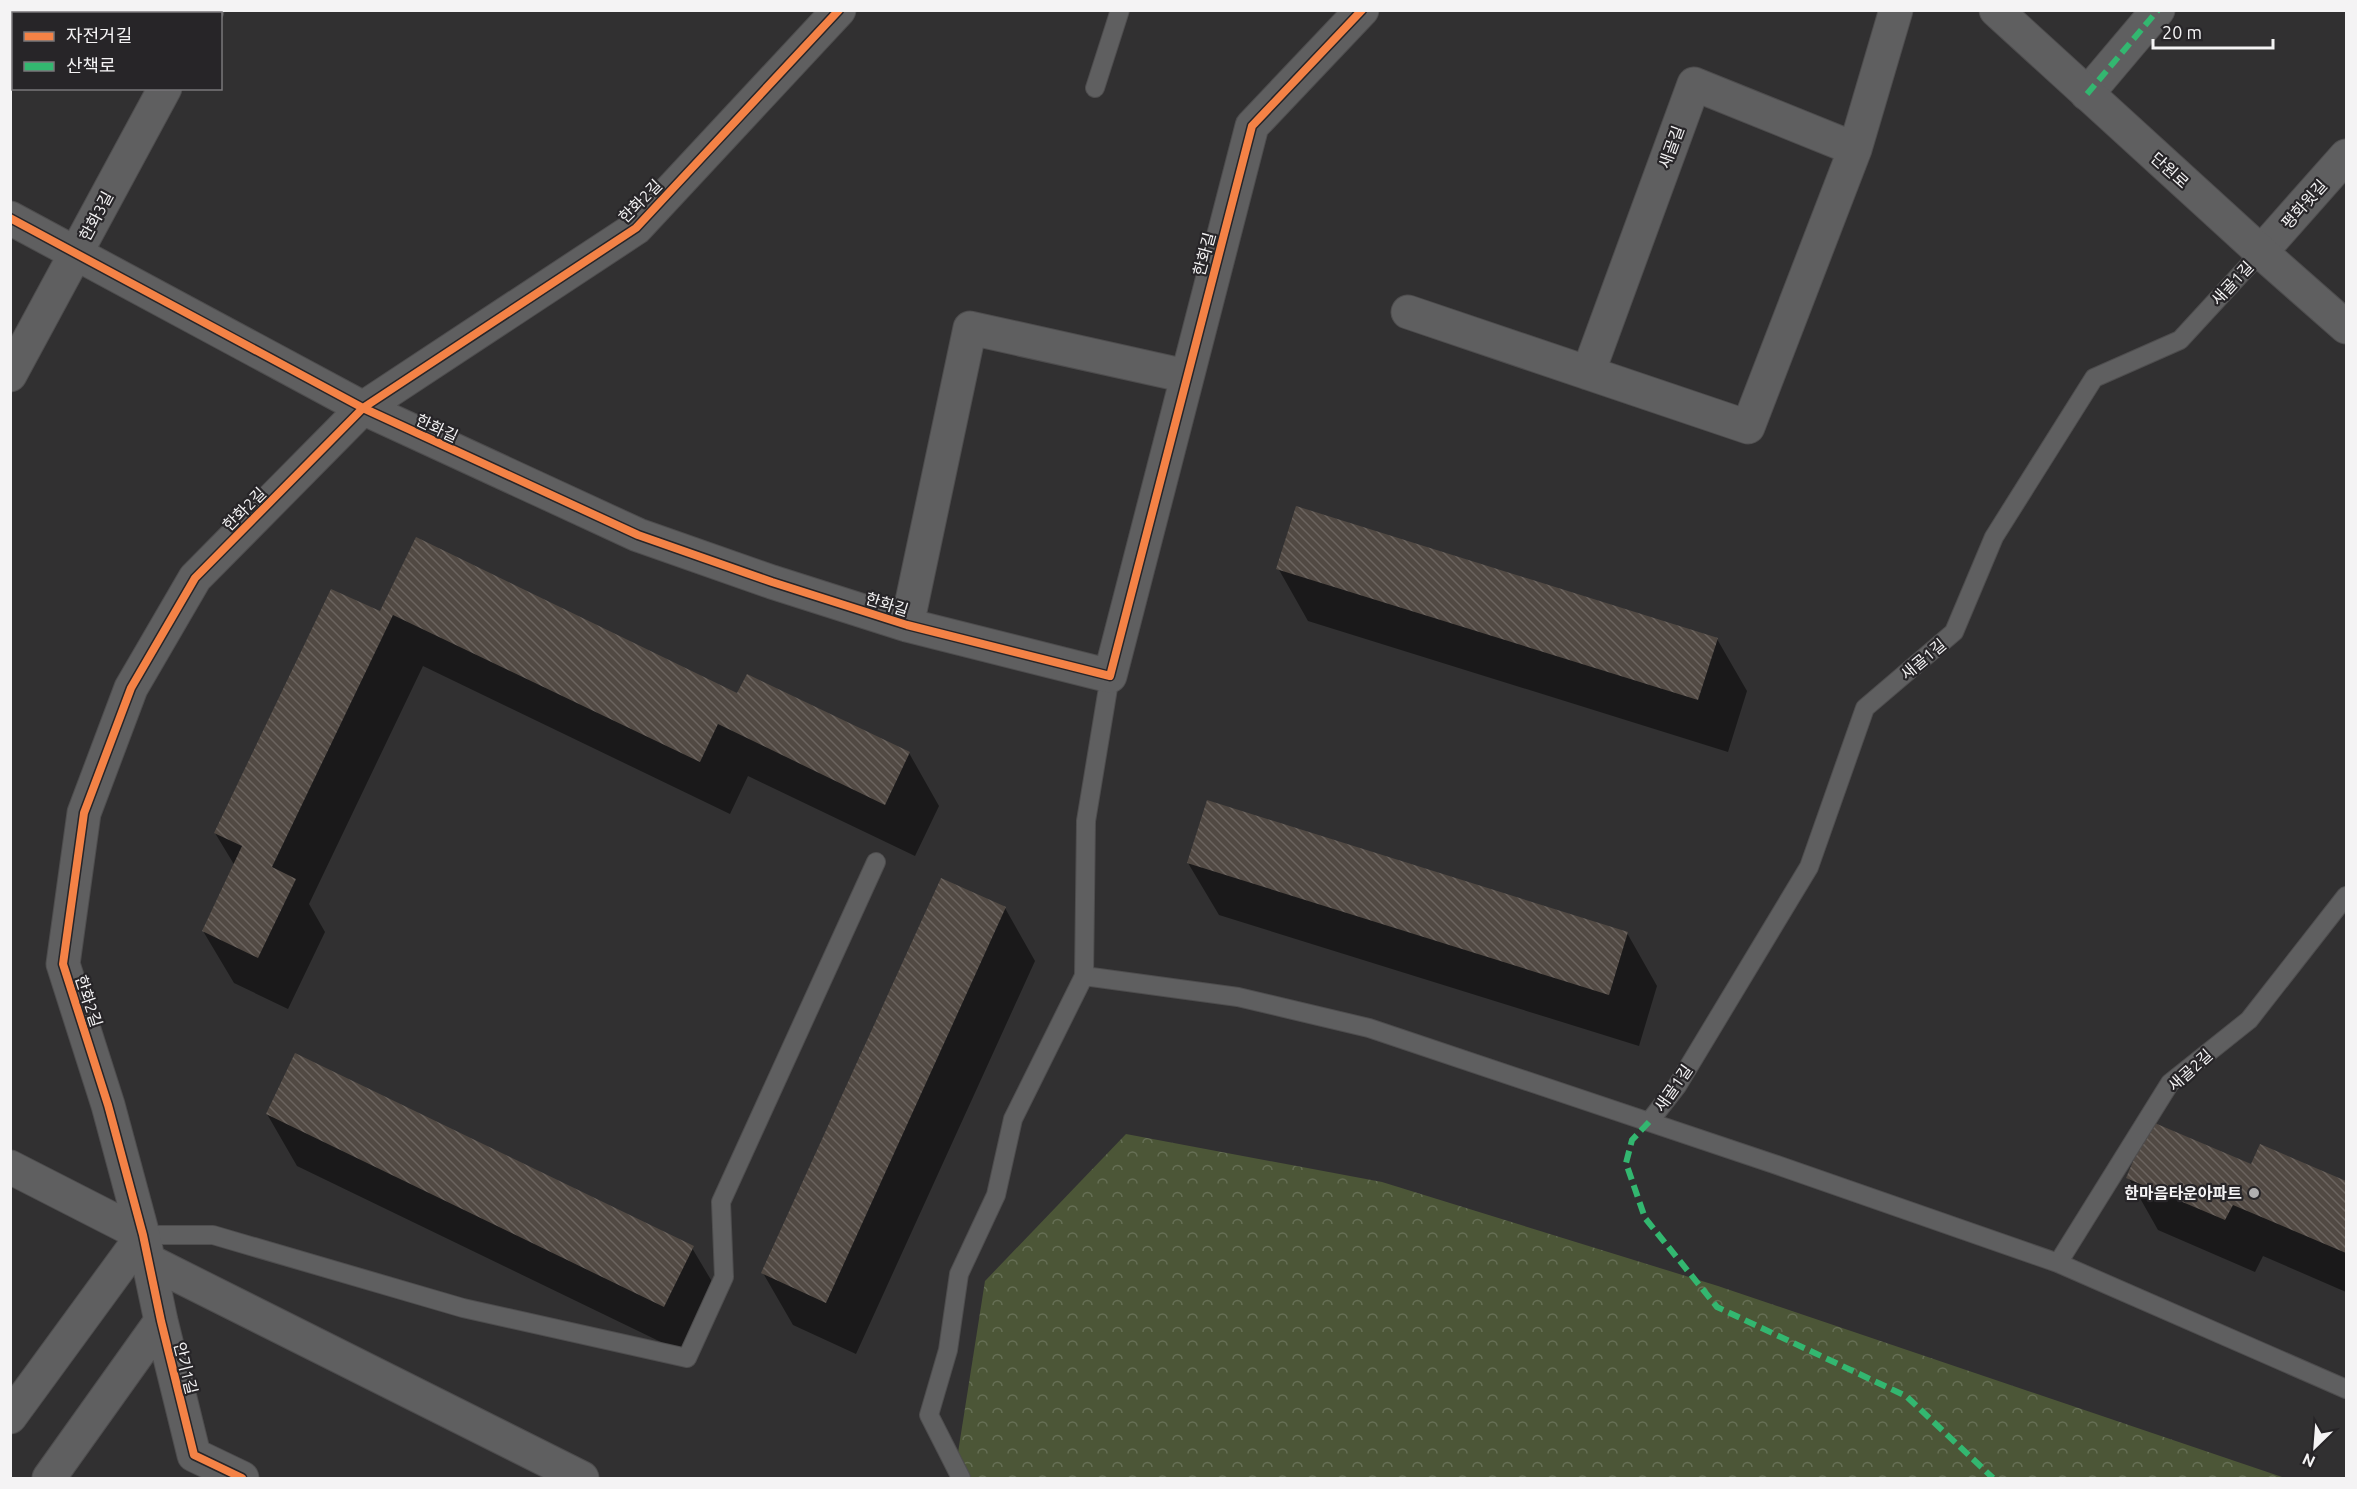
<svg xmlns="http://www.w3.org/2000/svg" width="2357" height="1489" font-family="Ubuntu,'Noto Sans KR',sans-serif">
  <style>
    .forest { fill: url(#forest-crowns) }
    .shadow { fill: #0007 }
    .building { fill: url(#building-back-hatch) }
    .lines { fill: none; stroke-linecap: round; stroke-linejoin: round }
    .service-casing { stroke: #4e4d4e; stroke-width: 20 }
    .minor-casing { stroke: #4e4d4e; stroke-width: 35 }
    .tertiary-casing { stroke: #4e4d4e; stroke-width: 35 }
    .service { stroke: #5f5f60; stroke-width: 18 }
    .minor { stroke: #5f5f60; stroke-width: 33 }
    .tertiary { stroke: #5f5f60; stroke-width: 33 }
    .quiet { stroke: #33b770; stroke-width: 6; stroke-dasharray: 12 6; stroke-linecap: butt }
    .cycleway-casing { stroke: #272528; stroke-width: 11 }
    .cycleway { stroke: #f48246; stroke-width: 8 }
    .poi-dot { fill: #b0afb0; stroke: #272528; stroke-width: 2 }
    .labels { text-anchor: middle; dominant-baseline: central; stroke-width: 4.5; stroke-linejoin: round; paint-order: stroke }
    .street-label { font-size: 16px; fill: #f4f3f4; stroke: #272528 }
    .poi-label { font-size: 16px; font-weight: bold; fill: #f4f3f4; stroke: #272528; text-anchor: end }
  </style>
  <defs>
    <pattern id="forest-crowns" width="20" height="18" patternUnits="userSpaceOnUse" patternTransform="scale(1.5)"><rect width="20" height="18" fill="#4c5637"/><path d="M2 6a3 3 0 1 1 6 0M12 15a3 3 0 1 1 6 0" fill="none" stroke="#666f55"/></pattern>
    <pattern id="building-back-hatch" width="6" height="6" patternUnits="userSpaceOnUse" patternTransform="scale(1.5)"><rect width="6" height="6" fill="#514943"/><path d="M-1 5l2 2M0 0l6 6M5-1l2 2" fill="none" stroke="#6b645f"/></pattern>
  </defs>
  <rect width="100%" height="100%" fill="#313031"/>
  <!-- forest -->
  <path class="forest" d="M1126,1134L1382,1182L1718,1286L2285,1478H954L985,1281Z"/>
  <!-- shadow -->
  <path class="shadow" d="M416,539L738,695L909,753L939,806L915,856L748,776L730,814L423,666L309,904L325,932L288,1009L234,983L203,931L235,866L215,833L381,613Z
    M1278,568L1717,639L1747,691L1728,752L1308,621Z
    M1188,863L1627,933L1657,986L1639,1046L1219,915Z
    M1005,908L1035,961L856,1354L793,1325L763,1273Z
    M267,1114L692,1248L723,1300L694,1358L297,1166Z
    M2261,1146L2346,1182V1292L2263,1256L2255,1272L2158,1230L2128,1177L2252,1166Z"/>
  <!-- building -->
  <path class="building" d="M1296,506L1718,638L1698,700L1276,569Z
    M416,537L737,693L747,674L910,752L885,805L718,724L700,762L393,615L272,867L296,879L258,958L202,931L242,846L214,833L331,589L380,611Z
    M1207,800L1628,932L1609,995L1187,863Z
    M941,878L1006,907L826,1303L761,1273Z
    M295,1053L694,1246L664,1307L266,1114Z
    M2150,1121L2251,1164L2260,1144L2346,1181V1253L2233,1205L2225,1220L2126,1178Z"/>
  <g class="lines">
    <defs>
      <path id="service" d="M1095,88L1120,10
        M1084,976L1238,997L1369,1028L1774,1164L2058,1263L2346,1389
        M1649,1122L1677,1086L1809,867L1865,708L1954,632L1994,537L2094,378L2180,340L2261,252
        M143,1235H213L463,1308L687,1358L724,1277L721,1202L876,862
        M2058,1263L2170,1083L2249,1020L2346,896
        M961,1478L929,1415L948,1350L959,1274L996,1195L1013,1119L1084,976L1086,821L1110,676"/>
      <path id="minor" d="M205,14L207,10
        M2087,94L2158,10
        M10,218L363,408L638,535L772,582L907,625L1110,676L1252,126L1362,10
        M2261,252L2346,156
        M1408,312L1748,427L1855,149L1896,10
        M1588,373L1694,84L1855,149
        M10,375L165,88
        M907,625L970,328L1186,376
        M10,1167L143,1235
        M149,1261L582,1478
        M10,1417L143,1235
        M49,1478L161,1321
        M242,1478L194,1455L161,1321L143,1235L108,1105L63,964L84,813L131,688L195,578L363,408L636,228L839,10"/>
      <path id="tertiary" d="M1996,10L2261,252L2346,327"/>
    </defs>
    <!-- service casing -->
    <use href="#service" class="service-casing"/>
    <!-- minor casing -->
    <use href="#minor" class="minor-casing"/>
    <!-- tertiary casing -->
    <use href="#tertiary" class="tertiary-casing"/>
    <!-- service -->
    <use href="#service" class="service"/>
    <!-- minor -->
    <use href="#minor" class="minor"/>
    <!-- tertiary -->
    <use href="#tertiary" class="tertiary"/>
    <!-- quiet -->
    <path class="quiet" d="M2087,94L2158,10
      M1649,1122L1632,1140L1626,1163L1645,1218L1717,1307L1906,1396L1993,1478"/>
    <defs>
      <path id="cycleway" d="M10,218L363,408L638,535L772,582L907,625L1110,676L1252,126L1362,10
        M242,1478L194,1455L161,1321L143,1235L108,1105L63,964L84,813L131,688L195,578L363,408L636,228L839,10"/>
    </defs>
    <!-- cycleway casing -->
    <use href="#cycleway" class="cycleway-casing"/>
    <!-- cycleway -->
    <use href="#cycleway" class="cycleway"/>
  </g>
  <!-- markers -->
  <circle class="poi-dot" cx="2254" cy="1193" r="6"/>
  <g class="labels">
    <!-- street labels -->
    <g class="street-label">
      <text transform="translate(1671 147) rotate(-70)">새골길</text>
      <text transform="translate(2170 170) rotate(42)">단원로</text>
      <text transform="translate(640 201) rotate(-45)">한화2길</text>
      <text transform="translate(2304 204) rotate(-48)">평화윗길</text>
      <text transform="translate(96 216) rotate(-62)">한화3길</text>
      <text transform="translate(1204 254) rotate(-75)">한화길</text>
      <text transform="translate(2232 283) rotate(-47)">새골1길</text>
      <text transform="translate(437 428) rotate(25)">한화길</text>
      <text transform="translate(244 509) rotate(-45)">한화2길</text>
      <text transform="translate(887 604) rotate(17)">한화길</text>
      <text transform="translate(1923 659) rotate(-40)">새골1길</text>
      <text transform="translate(89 1001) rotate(72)">한화2길</text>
      <text transform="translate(2190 1070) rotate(-42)">새골2길</text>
      <text transform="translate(1673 1088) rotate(-55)">새골1길</text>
      <text transform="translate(186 1368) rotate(76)">안기1길</text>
    </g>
    <!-- poi labels -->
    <g class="poi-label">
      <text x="2242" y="1193">한마음타운아파트</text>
    </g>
  </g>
  <!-- border -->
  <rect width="2357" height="1489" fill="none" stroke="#f4f3f4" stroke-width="24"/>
  <!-- legend -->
  <rect x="12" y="12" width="210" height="78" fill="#272528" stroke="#79777a" stroke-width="1.5"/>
  <rect x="24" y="32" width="30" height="9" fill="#f48246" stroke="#79777a" stroke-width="1.5"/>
  <text x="66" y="42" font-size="18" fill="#f4f3f4">자전거길</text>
  <rect x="24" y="62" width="30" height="9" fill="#33b770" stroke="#79777a" stroke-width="1.5"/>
  <text x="66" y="72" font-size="18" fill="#f4f3f4">산책로</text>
  <!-- north arrow -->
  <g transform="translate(2315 1447) rotate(205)" stroke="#272528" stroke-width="4.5" paint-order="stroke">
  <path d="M0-4.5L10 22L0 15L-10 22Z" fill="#f4f3f4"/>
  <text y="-9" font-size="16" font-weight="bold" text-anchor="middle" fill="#f4f3f4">N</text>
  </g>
  <!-- scale -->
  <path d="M2153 39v9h120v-9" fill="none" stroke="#f4f3f4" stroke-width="3"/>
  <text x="2162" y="39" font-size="18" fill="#f4f3f4" stroke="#272528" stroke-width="4.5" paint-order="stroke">20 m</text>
</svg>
